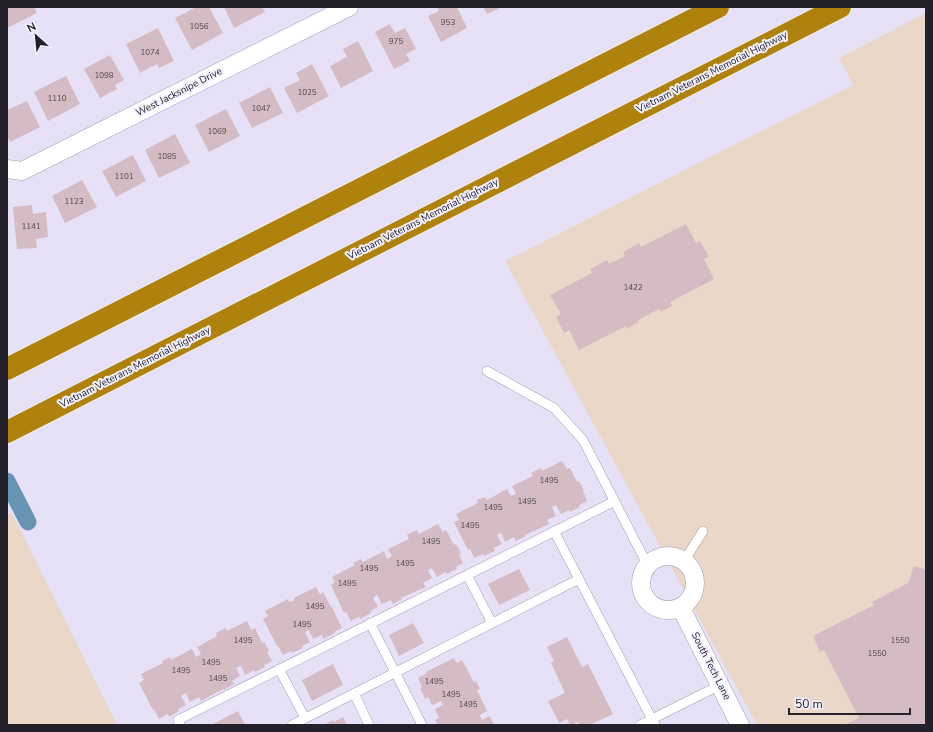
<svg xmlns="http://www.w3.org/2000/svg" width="933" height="732" font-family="'Nunito Sans',sans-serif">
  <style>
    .commercial { fill: #ebd7c8 }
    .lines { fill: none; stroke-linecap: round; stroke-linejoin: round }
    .canal { stroke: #6794b5; stroke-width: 17 }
    .building { fill: #d5bbc3 }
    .lane-casing { stroke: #a09bb1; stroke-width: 10 }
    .street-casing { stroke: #a09bb1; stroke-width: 19 }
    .highway-casing { stroke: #fff; stroke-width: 23 }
    .lane { stroke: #fff; stroke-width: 9 }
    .street { stroke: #fff; stroke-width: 18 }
    .highway { stroke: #af810d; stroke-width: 22 }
    .labels { text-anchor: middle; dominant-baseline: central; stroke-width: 4; stroke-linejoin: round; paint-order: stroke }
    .number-label { font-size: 8px; fill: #504850 }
    .street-label { font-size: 10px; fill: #23212a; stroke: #f3f0fe }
  </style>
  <rect width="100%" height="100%" fill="#e7e1f8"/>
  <!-- commercial -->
  <path class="commercial" d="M926,13V725H757L505,261L853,85L839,58Z
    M12,513L117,725H7V516Z"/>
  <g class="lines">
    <!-- canal -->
    <path class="canal" d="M7,481L28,522"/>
  </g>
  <!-- building -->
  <path class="building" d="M7,7H34L37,13L7,28Z
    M196,7H209L223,33L192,50L175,18Z
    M224,7H262L265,12L234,28Z
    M437,7H457L467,28L441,42L428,16L439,11Z
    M483,7H502L487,14Z
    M390,24L395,33L405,28L416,49L406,54L410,61L394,69L375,32Z
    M158,28L174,61L159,68L157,64L140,73L126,44Z
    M358,41L373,71L341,88L330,66L347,57L343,49Z
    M110,55L124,80L115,85L117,89L100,98L84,69Z
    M312,64L329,96L297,113L284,88L300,80L296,73Z
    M66,76L80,104L48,121L34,92Z
    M270,87L283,113L252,128L239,103Z
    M27,101L40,127L10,142L7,137V110Z
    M226,109L240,136L209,152L195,125Z
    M175,134L190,163L159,178L145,150Z
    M133,155L146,181L116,197L102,171Z
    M82,180L97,207L65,223L52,196Z
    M32,205L33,214L46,212L48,237L36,239L37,248L17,249L13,207Z
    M686,224L696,243L700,241L709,257L704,259L714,279L670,302L672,306L661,312L659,309L638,320L639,322L627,329L626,326L579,350L569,330L564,333L556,317L561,314L550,295L592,273L590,269L607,260L609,264L625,256L623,252L639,243L641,247Z
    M562,461L567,469L570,468L577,482L579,481L584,491H583L587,501L579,505L580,507L570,512L569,510L561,514L556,505L552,507L556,516L547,520L549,524L525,535L526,536L516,541L514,537L505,542L501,533L497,535L502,544L494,548L495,551L484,556L483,554L474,558L470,549L468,550L454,522L459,520L456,514L478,503L477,500L485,497L487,500L507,489L511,496L516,494L512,486L533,476L531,473L541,468L542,471Z
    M438,524L443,532L446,530L454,545L456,544L461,553L459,554L463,563L456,567L457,569L447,574L446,572L437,577L432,568L428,570L432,578L423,583L426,587L401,598L402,599L393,604L391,600L382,604L377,595L373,598L378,607L370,611L371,613L360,619L359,617L351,621L346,612L344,613L331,585L335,582L332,577L355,565L353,563L361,559L363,562L384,551L387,559L392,556L388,549L409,539L407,535L417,530L419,534Z
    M914,566L926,570V725H844L859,718L824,650L820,652L813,636L874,605L872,602L908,583Z
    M519,569L530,590L499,605L488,584Z
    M316,587L320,594L323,592L331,607H332L342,628L334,632L335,633L323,639L322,635L313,639L309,630L305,632L310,642L302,646L303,648L292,653L291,651L283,655L278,646H277L263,619L268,616L265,611L288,599L289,602L295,600L294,598Z
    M247,621L251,630L255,628L262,643L264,642L269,651L267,652L272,661L264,665L265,667L255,672L254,670L245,675L241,666L236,668L240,676L232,681L234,684L224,690L223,689L201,701L199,697L190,702L186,693L181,696L186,705L178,709L179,711L169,717L168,714L159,719L154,709L153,710L139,683L144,680L141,674L163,663L162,661L170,657L171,660L192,649L196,657L201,654L197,647L217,636L216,633L225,628L227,631Z
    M413,623L424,643L399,656L389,635Z
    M567,637L582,667L588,664L613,714L590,725H580L578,722L572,725H570L567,719L559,723L548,701L565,693L551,663L554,661L547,647Z
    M454,658L457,663L462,660L474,682L476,681L480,689L477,690L487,711L480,715L482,720L490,716L494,725H438L435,720L439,718L435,709L443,705L441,701L432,705L428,697L425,699L420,688L422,687L418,678L427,673L426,672Z
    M333,664L343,685L312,701L302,680Z
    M238,711L245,725H211Z
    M343,717L347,725H324L333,720L334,722Z"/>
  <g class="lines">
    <defs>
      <path id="lane" d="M487,371L554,408L583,440L648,566
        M554,531L655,725
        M684,561L703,531
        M467,575L492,623
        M370,623L422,725
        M279,669L305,718
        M354,693L369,725
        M180,725L178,720L615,501
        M292,725L579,579
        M640,725L720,685"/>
      <path id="street" d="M7,169L22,171L349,7
        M641 583a27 27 0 1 1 54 0a27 27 0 1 1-54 0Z
        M681,608L740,725"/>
      <path id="highway" d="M7,369L718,7
        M7,432L840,7"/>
    </defs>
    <!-- lane casing -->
    <use href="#lane" class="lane-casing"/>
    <!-- street casing -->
    <use href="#street" class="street-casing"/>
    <!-- highway casing -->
    <use href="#highway" class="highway-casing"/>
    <!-- lane -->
    <use href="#lane" class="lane"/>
    <!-- street -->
    <use href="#street" class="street"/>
    <!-- highway -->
    <use href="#highway" class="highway"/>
  </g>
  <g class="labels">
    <!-- number labels -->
    <g class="number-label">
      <text x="448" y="22">953</text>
      <text x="199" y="26">1056</text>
      <text x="396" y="41">975</text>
      <text x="150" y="52">1074</text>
      <text x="104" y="75">1098</text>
      <text x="307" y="92">1025</text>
      <text x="57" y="98">1110</text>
      <text x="261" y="108">1047</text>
      <text x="217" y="131">1069</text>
      <text x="167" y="156">1085</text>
      <text x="124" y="176">1101</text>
      <text x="74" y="201">1123</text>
      <text x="31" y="226">1141</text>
      <text x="633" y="287">1422</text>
      <text x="549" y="480">1495</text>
      <text x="527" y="501">1495</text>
      <text x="493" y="507">1495</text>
      <text x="470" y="525">1495</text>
      <text x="431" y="541">1495</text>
      <text x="405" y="563">1495</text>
      <text x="369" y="568">1495</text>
      <text x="347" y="583">1495</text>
      <text x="315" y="606">1495</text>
      <text x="302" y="624">1495</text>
      <text x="243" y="640">1495</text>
      <text x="900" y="640">1550</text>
      <text x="877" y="653">1550</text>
      <text x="211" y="662">1495</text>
      <text x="181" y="670">1495</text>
      <text x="218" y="678">1495</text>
      <text x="434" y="681">1495</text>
      <text x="451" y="694">1495</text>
      <text x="468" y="704">1495</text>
    </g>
    <!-- street labels -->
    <g class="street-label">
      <text transform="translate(712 72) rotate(-27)">Vietnam Veterans Memorial Highway</text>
      <text transform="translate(179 92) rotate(-27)">West Jacksnipe Drive</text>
      <text transform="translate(423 219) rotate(-27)">Vietnam Veterans Memorial Highway</text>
      <text transform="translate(135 367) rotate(-27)">Vietnam Veterans Memorial Highway</text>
      <text transform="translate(711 666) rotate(63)">South Tech Lane</text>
    </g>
  </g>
  <!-- border -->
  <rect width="933" height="732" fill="none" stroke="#23212a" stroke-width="16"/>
  <!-- north arrow -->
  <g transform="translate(36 36) rotate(333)" stroke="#f3f0fe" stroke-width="3" paint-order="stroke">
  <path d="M0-3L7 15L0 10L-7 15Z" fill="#23212a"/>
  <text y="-6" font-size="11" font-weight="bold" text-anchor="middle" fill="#23212a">N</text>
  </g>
  <!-- scale -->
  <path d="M789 708v6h121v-6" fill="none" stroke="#23212a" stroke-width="2"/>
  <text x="795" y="708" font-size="12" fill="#23212a" stroke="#f3f0fe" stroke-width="3" paint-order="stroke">50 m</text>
</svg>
